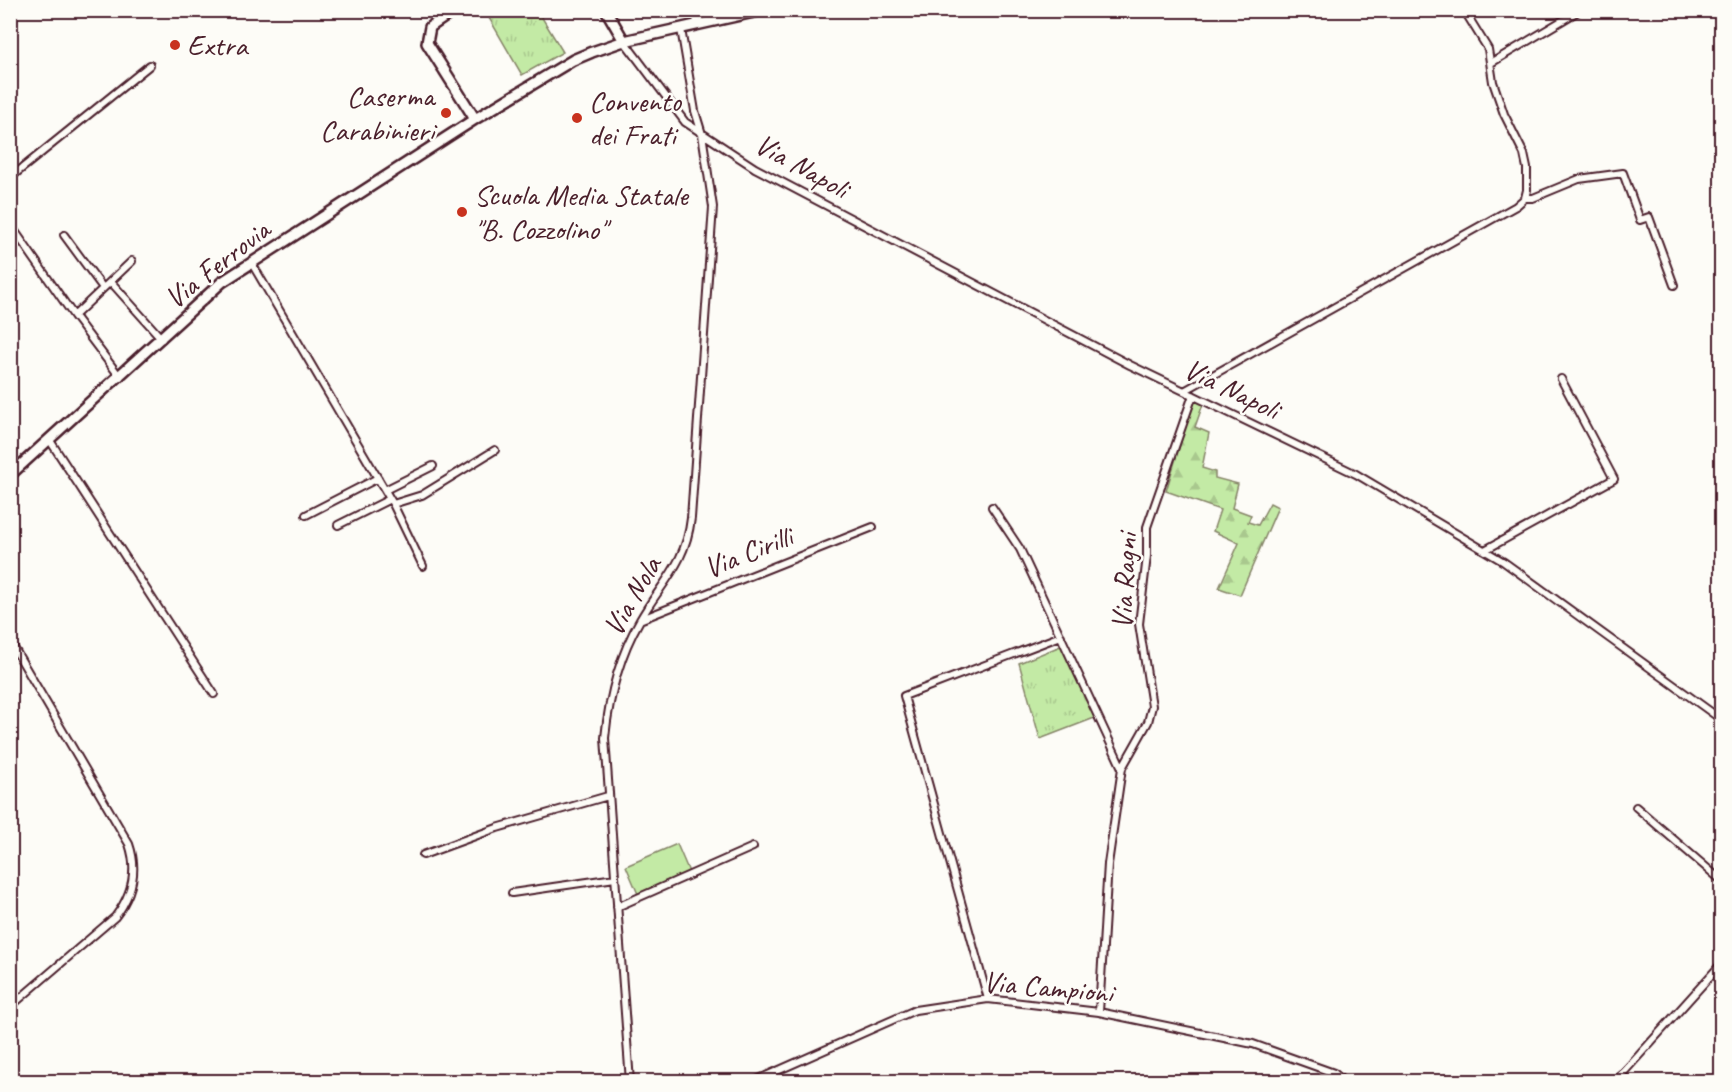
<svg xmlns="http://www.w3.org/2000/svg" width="1732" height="1092" font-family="Caveat,sans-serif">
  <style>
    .forest { fill: url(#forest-firs); stroke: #868468; stroke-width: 1.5 }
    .park { fill: url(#park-tufts); stroke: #868468; stroke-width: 1.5 }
    .pitch { fill: #c3eaa5; stroke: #868468; stroke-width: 1.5 }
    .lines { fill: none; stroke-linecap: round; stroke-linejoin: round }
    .minor-casing { stroke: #4a1f2b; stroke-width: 10 }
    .secondary-casing { stroke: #4a1f2b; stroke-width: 14 }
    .minor { stroke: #fdfcf7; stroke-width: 6 }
    .secondary { stroke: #fdfcf7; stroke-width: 9 }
    .poi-dot { fill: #c8321e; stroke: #fdfcf7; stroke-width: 2 }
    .labels { text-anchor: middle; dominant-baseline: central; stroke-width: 5; stroke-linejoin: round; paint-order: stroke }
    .poi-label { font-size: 30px; fill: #4a1f2b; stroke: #fdfcf7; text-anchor: start }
    .street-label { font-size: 30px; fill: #4a1f2b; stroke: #fdfcf7 }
  </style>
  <defs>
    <pattern id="forest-firs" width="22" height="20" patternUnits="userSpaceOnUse" patternTransform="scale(1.5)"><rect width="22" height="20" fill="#c3eaa5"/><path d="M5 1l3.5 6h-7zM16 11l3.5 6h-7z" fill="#a9c88e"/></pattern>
    <pattern id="park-tufts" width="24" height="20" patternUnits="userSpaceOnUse" patternTransform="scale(1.5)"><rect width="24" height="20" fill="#c3eaa5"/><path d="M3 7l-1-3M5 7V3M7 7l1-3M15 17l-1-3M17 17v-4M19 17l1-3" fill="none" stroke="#a9c88e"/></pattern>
  </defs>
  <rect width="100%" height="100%" fill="#fdfcf7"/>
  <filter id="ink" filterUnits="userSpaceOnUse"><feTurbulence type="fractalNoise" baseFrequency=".0167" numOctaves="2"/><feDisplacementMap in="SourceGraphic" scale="12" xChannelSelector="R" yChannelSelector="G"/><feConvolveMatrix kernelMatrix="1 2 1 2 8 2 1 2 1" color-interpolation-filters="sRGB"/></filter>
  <g filter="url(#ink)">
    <!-- forest -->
    <path class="forest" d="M1194,399L1203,404L1195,427L1209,433L1202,468L1215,472V478L1238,484L1232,508L1251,515L1248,522L1258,525L1270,503L1278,507L1240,595L1219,588L1239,543L1213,531L1220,510L1166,491Z"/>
    <!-- park -->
    <path class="park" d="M485,11H538L563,52L522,75Z
      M1063,645L1097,717L1040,739L1019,663Z"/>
    <!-- pitch -->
    <path class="pitch" d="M677,844L689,872L638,894L626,866Z"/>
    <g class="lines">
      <defs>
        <path id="minor" d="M696,25L698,10
          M624,41L685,122L755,168L1130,365L1356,474L1504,562L1722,720
          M1491,63L1580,10
          M10,178L150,65
          M1525,198H1533L1579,179L1623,173L1640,220L1649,217L1674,285
          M10,224L74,316L120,377
          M64,235L103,288
          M251,262L393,504L422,495L495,450
          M111,282L162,339
          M74,316L132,261
          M1184,391L1516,206L1525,198L1527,190V168L1524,154L1504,114L1493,82L1488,49L1464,10
          M49,439L214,694
          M385,490L433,466
          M393,504L423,566
          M992,507L1020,549L1122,768L1108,864L1099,1012
          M306,515L378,478
          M338,525L390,499
          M1485,550L1614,479L1561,379
          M642,619L873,527
          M10,641L129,844C138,870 132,895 115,917L10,1007
          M1122,768L1148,722L1152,706L1139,624L1147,556V527L1193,395
          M1636,807L1722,881
          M423,855L497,828L608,796
          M512,893L615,878
          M617,907L753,847
          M988,999L904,696L1061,636
          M1621,1074L1629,1082
          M630,1082L605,738C609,697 619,656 640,620C661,583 686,564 691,518L713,207L702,134L695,111L681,29
          M752,1082L915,1010L988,999L1099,1012L1253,1044L1334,1073L1344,1082
          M1615,1082L1722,963"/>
        <path id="secondary" d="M455,10L430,27L427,43L475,119
          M606,10L624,41
          M10,475L222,282L475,119L573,60L592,52L624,41L763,10"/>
      </defs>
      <!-- minor casing -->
      <use href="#minor" class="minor-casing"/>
      <!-- secondary casing -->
      <use href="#secondary" class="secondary-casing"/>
      <!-- minor -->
      <use href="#minor" class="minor"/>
      <!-- secondary -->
      <use href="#secondary" class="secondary"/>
    </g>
  </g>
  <!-- markers -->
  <g class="poi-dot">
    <circle cx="175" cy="45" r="6"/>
    <circle cx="446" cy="113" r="6"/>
    <circle cx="577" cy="118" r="6"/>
    <circle cx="462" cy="212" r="6"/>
  </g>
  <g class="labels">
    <!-- poi labels -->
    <g class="poi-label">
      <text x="187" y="45">Extra</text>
      <text x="434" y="96" text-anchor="end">Caserma<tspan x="434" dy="34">Carabinieri</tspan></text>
      <text x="589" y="101">Convento<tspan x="589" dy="34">dei Frati</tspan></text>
      <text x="474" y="195">Scuola Media Statale<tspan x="474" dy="34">"B. Cozzolino"</tspan></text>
    </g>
    <!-- street labels -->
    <g class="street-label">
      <text transform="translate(802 166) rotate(29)">Via Napoli</text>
      <text transform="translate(217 264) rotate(-38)">Via Ferrovia</text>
      <text transform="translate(1232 389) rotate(26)">Via Napoli</text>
      <text transform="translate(748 552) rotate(-22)">Via Cirilli</text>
      <text transform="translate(1124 581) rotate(-87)">Via Ragni</text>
      <text transform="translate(632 596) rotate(-60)">Via Nola</text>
      <text transform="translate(1048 987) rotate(5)">Via Campioni</text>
    </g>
  </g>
  <!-- margin -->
  <rect width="1732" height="1092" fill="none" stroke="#fdfcf7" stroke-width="36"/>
  <rect x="18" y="18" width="1696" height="1056" fill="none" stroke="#4a1f2b" stroke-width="2" filter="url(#ink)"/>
</svg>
